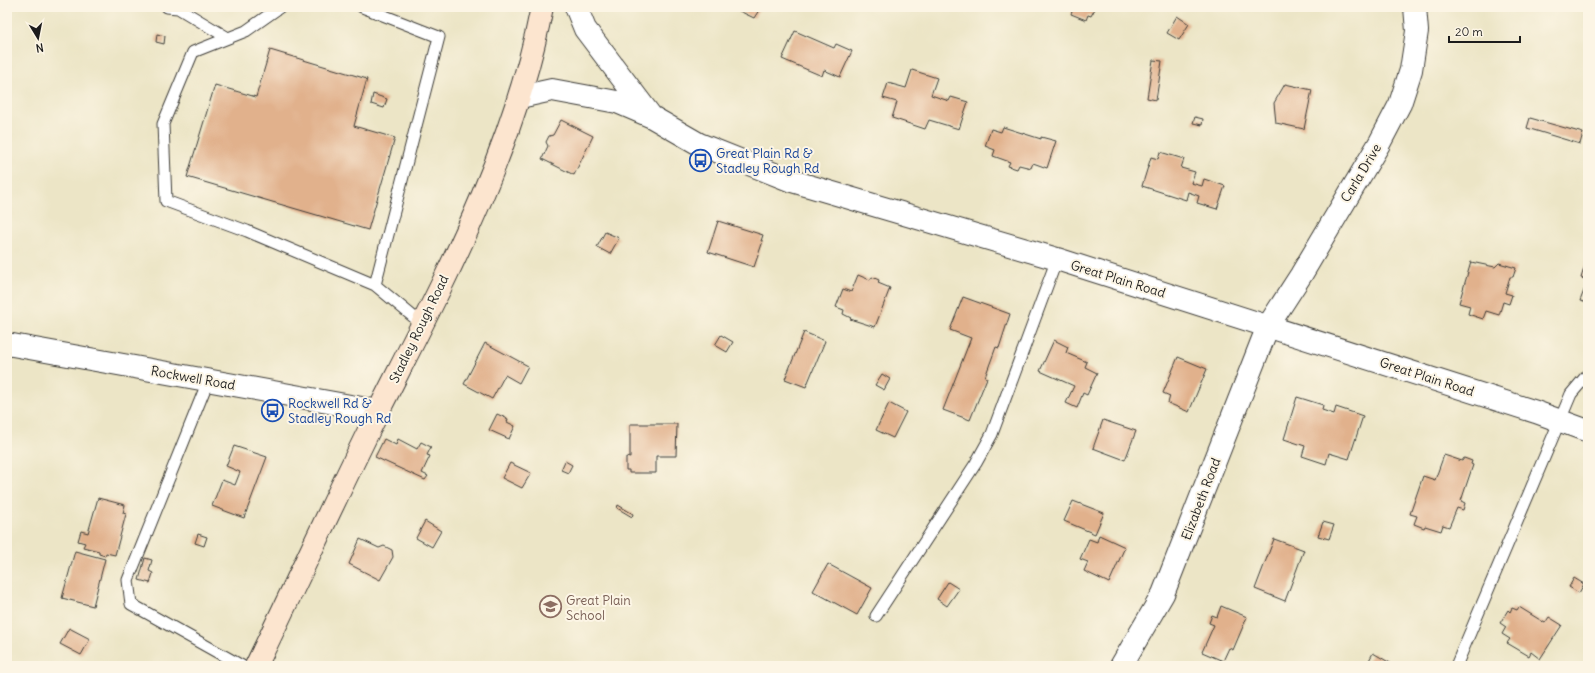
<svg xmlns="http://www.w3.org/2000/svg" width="1595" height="673" font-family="Delius,sans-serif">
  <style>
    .building { fill: #e1b18c }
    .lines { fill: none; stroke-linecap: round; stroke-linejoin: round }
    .service-casing { stroke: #3b3a36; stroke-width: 13 }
    .minor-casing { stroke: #3b3a36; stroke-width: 24 }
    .tertiary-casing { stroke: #3b3a36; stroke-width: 24 }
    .secondary-casing { stroke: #3b3a36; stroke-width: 24 }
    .service { stroke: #fff; stroke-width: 11 }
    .minor { stroke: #fff; stroke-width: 22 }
    .tertiary { stroke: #fff; stroke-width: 22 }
    .secondary { stroke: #fce5cf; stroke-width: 22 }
    .labels { text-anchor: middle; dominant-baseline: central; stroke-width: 4; stroke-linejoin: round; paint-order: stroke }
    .transit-label { font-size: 13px; fill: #164399; stroke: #fcf5e5; text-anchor: start }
    .street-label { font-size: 13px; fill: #1c1c1c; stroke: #fcf5e5 }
    .education-label { font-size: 13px; fill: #785e54; stroke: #fcf5e5; text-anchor: start }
  </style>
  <rect width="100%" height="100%" fill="#fcf5e5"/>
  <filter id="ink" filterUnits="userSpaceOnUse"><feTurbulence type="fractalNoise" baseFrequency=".025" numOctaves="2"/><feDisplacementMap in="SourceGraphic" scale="8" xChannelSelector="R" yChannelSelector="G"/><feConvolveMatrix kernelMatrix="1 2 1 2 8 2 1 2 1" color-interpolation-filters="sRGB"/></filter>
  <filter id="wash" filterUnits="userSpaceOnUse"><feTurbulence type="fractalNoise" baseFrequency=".012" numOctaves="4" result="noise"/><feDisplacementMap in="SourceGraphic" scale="16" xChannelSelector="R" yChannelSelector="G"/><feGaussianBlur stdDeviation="0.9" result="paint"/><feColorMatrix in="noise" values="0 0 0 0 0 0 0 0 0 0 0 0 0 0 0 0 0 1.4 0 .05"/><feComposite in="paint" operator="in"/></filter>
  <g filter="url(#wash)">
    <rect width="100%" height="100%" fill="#ece5c6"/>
    <g id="blocks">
      <!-- building -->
      <path class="building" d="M731,7H761L754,18Z
        M1074,7H1096L1091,16L1088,15L1086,20L1071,14Z
        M1177,16L1189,24L1179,40L1167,33Z
        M795,31L834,48L836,44L852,51L840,77L824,70L822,76L782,59Z
        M157,34L165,36L164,44L156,42Z
        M270,50L367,79L354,126L395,138L368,230L187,177L215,85L256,97Z
        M1153,60L1162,61L1156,100L1147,98Z
        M912,70L937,78L931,95L949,101L951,97L968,102L959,129L929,120L925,129L892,118L897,102L883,98L888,83L906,88Z
        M1285,84L1312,90L1304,129L1276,123L1274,103Z
        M373,94L387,99L384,108L371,104Z
        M1195,117L1203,119L1202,125L1193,123Z
        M1530,118L1583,133L1580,144L1527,128Z
        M561,120L593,136L574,175L542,159L548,146L546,142L549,136L553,135Z
        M1003,127L1041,139V137L1056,141L1047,168L1033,163L1031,168L1019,165L1017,169L1008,166L1010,162L993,156L995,150L985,146L991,129L1001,132Z
        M1160,152L1184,159L1181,168L1195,172L1191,183L1202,186L1204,179L1225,186L1217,209L1197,203L1199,196L1188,192L1186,200L1142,186L1151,157L1158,159Z
        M718,221L763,235L761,241H763L754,267L708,252Z
        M605,232L619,238L610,254L597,247Z
        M1588,256V303L1580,301L1588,280L1581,278Z
        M1471,262L1495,267L1499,263L1516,268L1513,277H1510L1505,293L1512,295L1509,304L1503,302L1499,315L1486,311L1483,319L1468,314L1470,306L1459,303Z
        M858,275L870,280L872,277L879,280L878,283L890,288L875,327L850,319L851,318L843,314L844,310L836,307L843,289L851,292Z
        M963,297L1010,314L999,348L996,347L985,377L987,378L970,420L943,410L971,338L950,330Z
        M804,332L825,341L806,387L785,379Z
        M721,335L733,342L727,352L715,345Z
        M1054,340L1068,347L1066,353L1087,362L1085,367L1097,373L1087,395L1083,393L1077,408L1066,403L1074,386L1040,371Z
        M485,343L528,366L519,383L505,375L492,399L464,384Z
        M1178,357L1207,369L1189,412L1168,403L1170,396L1163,393Z
        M882,374L890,379L884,390L875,385Z
        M1297,397L1323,405L1322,410L1334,414L1336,407L1363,416L1349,459L1329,453L1326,464L1302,456L1305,446L1284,439Z
        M889,403L906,412L893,438L876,430Z
        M497,414L508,419L507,422L515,426L509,439L489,430Z
        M1103,420L1136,431L1125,460L1093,448Z
        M630,424H677L676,456H656V473H629V470H626V457L630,458Z
        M384,439L396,445L398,439L417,449L421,442L431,447L427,455L430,456L422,473L428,476L425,480L375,457Z
        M234,446L267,457L244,518L212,506L222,480L235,485L240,472L226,466Z
        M1444,455L1462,461L1464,458L1472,461L1471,464L1473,465L1461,501L1465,503L1463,510L1457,508L1449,527L1443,525L1441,531L1425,526L1424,528L1414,524L1417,516L1410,514L1423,476L1435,480Z
        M565,461L572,465L568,473L561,470Z
        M510,463L531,473L522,488L502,478Z
        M98,498L125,505L123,513L126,514L115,555L106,553L105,556L99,554V551L83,547L85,543L78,541L81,531L88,533Z
        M1073,501L1104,513L1095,534L1064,521Z
        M618,505L633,514L632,517L617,508Z
        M425,521L441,531L432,547L416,538Z
        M1323,522L1334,525L1329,539L1318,536Z
        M198,534L207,537L204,546L195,543Z
        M1099,535L1125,547L1109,583L1084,571L1088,562L1080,559L1089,539L1097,542Z
        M360,539L379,548L384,546L392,550L393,557L380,580L349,564Z
        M1274,539L1304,550L1285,601L1255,589Z
        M75,551L105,559L93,606L62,598Z
        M145,558L152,560L149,571L153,573L150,583L139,580Z
        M828,564L872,588L857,615L813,591Z
        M1574,578L1584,584L1579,593L1569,587Z
        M948,582L959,589L947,606L937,599Z
        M1221,606L1247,617L1233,650L1229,648L1223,661L1202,652L1214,625L1209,623L1212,615L1217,617Z
        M1519,607L1545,623L1549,617L1562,625L1540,659L1531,652L1529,656L1507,643L1510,639L1502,634L1506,627L1500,623L1508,610L1510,612L1512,608L1517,610Z
        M69,628L90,639L81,655L60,644Z
        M1373,653L1392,664L1391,666H1366Z"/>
    </g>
  </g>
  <g filter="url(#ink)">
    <use href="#blocks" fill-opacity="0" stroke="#3b3a36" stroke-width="1"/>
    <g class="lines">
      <defs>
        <path id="service" d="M167,7L178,8L228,38
          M280,7L246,31L193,52L163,124L166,201L247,231L375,285L422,324
          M362,7L439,37L375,285
          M208,381L128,580L131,604L242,666
          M876,616L976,463L992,434L1057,259
          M1456,666L1571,394L1588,374"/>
        <path id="minor" d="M7,344L378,411
          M1121,666L1163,594L1268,326L1301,275L1379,144L1400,104L1411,70L1417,31L1415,7"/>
        <path id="tertiary" d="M576,7L585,29L650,115
          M520,97L552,90L617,102L652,117L699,144L792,181L1057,259L1536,412L1588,431"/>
        <path id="secondary" d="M256,666C298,580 337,494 380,408C445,279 514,151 542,7"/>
      </defs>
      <!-- service casing -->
      <use href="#service" class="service-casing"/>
      <!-- minor casing -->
      <use href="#minor" class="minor-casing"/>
      <!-- tertiary casing -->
      <use href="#tertiary" class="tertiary-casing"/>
      <!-- secondary casing -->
      <use href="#secondary" class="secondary-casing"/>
      <!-- service -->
      <use href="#service" class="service"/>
      <!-- minor -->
      <use href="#minor" class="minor"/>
      <!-- tertiary -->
      <use href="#tertiary" class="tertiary"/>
      <!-- secondary -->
      <use href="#secondary" class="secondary"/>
    </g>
  </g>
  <!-- icons -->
  <defs>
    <symbol id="bus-ring" viewBox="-11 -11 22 22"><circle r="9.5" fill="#fcf5e5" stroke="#1a4fb4" stroke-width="1.5"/><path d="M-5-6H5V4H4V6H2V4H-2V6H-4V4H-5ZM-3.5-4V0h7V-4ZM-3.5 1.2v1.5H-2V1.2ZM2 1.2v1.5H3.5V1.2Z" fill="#1a4fb4"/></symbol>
    <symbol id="school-ring" viewBox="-11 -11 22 22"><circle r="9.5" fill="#fcf5e5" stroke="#8d6e63" stroke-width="1.5"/><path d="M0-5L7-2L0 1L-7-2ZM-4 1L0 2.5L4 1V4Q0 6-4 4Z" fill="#8d6e63"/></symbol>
  </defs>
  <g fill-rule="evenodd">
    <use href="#bus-ring" x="688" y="148" width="25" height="25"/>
    <use href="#bus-ring" x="260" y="398" width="25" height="25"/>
    <use href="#school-ring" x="538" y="594" width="25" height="25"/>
  </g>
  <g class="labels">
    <!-- transit labels -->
    <g class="transit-label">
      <text x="716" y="153">Great Plain Rd &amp;<tspan x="716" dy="15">Stadley Rough Rd</tspan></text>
      <text x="288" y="403">Rockwell Rd &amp;<tspan x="288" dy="15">Stadley Rough Rd</tspan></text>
    </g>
    <!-- street labels -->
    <g class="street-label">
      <text transform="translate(1361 173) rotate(-59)">Carla Drive</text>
      <text transform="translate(1118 279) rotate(17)">Great Plain Road</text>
      <text transform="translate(419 329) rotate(-64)">Stadley Rough Road</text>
      <text transform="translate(1427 377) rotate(18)">Great Plain Road</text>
      <text transform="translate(193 378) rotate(10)">Rockwell Road</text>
      <text transform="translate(1201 499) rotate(-69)">Elizabeth Road</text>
    </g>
    <!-- education labels -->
    <g class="education-label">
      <text x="566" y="600">Great Plain<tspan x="566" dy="15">School</tspan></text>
    </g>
  </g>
  <!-- margin -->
  <rect width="1595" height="673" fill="none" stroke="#fcf5e5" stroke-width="24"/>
  <!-- north arrow -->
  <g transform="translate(38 38) rotate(170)" stroke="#fcf5e5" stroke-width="3" paint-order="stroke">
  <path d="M0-3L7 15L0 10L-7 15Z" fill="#1c1c1c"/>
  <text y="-6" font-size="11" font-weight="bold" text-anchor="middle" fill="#1c1c1c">N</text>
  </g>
  <!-- scale -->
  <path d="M1449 36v6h71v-6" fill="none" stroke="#1c1c1c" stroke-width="2"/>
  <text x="1455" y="36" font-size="12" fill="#1c1c1c" stroke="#fcf5e5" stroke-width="3" paint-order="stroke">20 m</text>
</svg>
